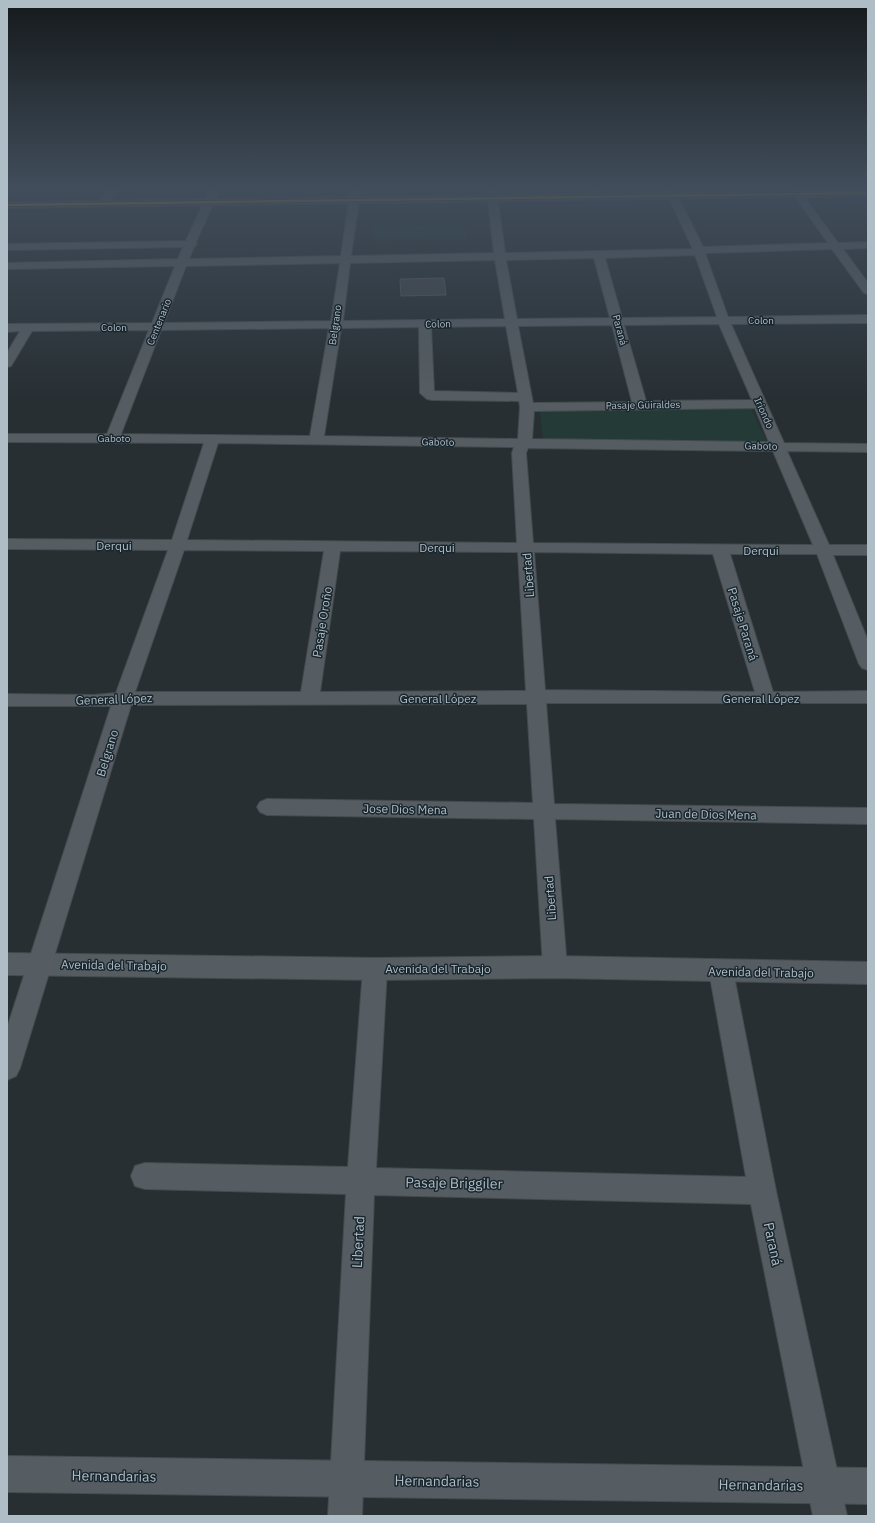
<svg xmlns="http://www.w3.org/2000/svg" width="875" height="1523" font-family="'IBM Plex Sans',sans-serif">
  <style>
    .green { fill: #243a37 }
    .building { fill: #3f464a; stroke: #4e575c }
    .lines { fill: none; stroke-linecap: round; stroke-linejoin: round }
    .minor-casing { stroke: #444b4e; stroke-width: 2 }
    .tertiary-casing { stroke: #444b4e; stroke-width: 2 }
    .primary-casing { stroke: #444c50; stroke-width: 2 }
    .minor { fill: #565d62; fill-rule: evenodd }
    .tertiary { fill: #565d62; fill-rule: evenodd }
    .primary { fill: #585f64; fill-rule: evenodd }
    .bus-1-casing { stroke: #1a262e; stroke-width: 4 }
    .bus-1 { stroke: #f7a600; stroke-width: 2.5 }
    .labels { text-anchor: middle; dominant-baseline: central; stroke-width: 3; stroke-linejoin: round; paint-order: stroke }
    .far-street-label { font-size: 10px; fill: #afbdc6; stroke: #1a262e }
    .street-label { font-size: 12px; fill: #afbdc6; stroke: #1a262e }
    .near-street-label { font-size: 14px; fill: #afbdc6; stroke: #1a262e }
  </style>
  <rect width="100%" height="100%" fill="#272f33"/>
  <!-- green -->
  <path class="green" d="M464,225L467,239L373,241L372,227Z
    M751,408L767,442L543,440L540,411Z"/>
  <!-- building -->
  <path class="building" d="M444,278L446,295L401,296L400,279Z"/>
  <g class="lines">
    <defs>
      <path id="minor" d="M111,186H121L107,206H101L99,204Z
        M211,186H221L196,242L197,244L194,247L189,259L341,256L351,186H361L351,256L494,253L486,186H496L505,253L693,249L663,186H673L703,247L828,243L793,194L798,191L801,192L838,243L868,242V248L843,249L868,283V294L864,293L832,249L705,253L728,317L868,315V323L731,324L784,443L868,444V452L787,451L829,545H868V555H833L868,641V670L862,668L859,664L817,554H730L773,692L868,691V703H546L554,804L868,808V824L555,819L567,967L563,974L555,977L547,974L543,967L534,819L267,815L260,812L257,807L260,802L267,799L533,803L527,704L131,705L20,1068L16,1076L7,1080V1028L111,706H7V694L94,695L116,693L168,550L7,549V539L172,540L204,443L7,442V434H107L149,330L32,331L11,366L7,367V353L20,331L7,332V324L152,323L175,266L7,269V263L178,259L183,247L7,250V244L186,241ZM695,255L717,317L622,318L605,258ZM594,258L610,318L517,319L506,260ZM495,260L505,319L343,321L350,263ZM340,263L331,321L164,323L186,266ZM719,324L752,400L646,401L624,325ZM612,325L632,402L533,403L518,326ZM506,326L518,393L434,391L431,327ZM419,327L420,393L427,399L432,400L519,401L520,407L518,439L324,436L341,328ZM329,328L310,436L121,434L161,330ZM755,408L769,442L532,439L534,411ZM218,443L514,447L512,453L517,543L187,540ZM528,448L773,451L813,545L533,543L526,453ZM184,550L324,551L301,692H135ZM340,551L518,552L526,691L320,692ZM534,552L713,554L755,692L545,690Z
        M588,186H598L602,197L600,199H594Z
        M375,959L383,962L387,969L376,1168L746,1177L709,971L713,964L721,961L729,964L733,971L776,1191L847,1516H813L751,1204L374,1195L362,1516H328L346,1194L145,1189L135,1186L131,1176L135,1166L145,1163L348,1167L363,969L367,962Z"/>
      <path id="tertiary" d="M7,953L375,958L555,956L868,962V984L555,978L375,980L7,975Z
        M7,1456L868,1468V1504L7,1492Z"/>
      <path id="primary" d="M868,190V196L7,208V202Z"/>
    </defs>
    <!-- minor casing -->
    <use href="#minor" class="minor-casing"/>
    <!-- tertiary casing -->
    <use href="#tertiary" class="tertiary-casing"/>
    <!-- primary casing -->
    <use href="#primary" class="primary-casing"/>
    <!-- minor -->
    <use href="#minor" class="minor"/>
    <!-- tertiary -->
    <use href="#tertiary" class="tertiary"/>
    <!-- primary -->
    <use href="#primary" class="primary"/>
    <defs>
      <path id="bus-1" d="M7,205L868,193"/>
    </defs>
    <!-- bus-1 casing -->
    <use href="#bus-1" class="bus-1-casing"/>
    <!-- bus-1 -->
    <use href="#bus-1" class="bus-1"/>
  </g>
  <!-- sky -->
  <linearGradient id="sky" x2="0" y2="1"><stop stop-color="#151a1c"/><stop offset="0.47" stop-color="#414d5b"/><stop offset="1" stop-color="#414d5b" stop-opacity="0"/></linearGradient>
  <rect width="875" height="399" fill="url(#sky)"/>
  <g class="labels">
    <!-- far-street labels -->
    <g class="far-street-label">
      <text x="761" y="320">Colon</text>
      <text transform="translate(159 322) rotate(-68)">Centenario</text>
      <text transform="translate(438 324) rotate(-1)">Colon</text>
      <text transform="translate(335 325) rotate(-82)">Belgrano</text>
      <text x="114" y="327">Colon</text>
      <text transform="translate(620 330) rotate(75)">Paraná</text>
      <text transform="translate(643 405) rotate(-1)">Pasaje Güiraldes</text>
      <text transform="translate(764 413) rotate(66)">Iriondo</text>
      <text x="114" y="438">Gaboto</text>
      <text transform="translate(438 442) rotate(1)">Gaboto</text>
      <text transform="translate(761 446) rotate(1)">Gaboto</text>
    </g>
    <!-- street labels -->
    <g class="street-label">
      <text x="114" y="545">Derqui</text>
      <text x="437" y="547">Derqui</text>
      <text x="761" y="550">Derqui</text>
      <text transform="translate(528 575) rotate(-94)">Libertad</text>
      <text transform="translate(322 622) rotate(-81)">Pasaje Oroño</text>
      <text transform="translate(743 624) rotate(73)">Pasaje Paraná</text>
      <text x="438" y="698">General López</text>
      <text x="761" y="698">General López</text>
      <text transform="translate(114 699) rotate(-2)">General López</text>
      <text transform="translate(107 753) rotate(-73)">Belgrano</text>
      <text transform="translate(405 809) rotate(1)">Jose Dios Mena</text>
      <text transform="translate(706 814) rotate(1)">Juan de Dios Mena</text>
      <text transform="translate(550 898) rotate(-94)">Libertad</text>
      <text transform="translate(114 965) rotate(1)">Avenida del Trabajo</text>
      <text x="438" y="968">Avenida del Trabajo</text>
      <text transform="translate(761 972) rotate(1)">Avenida del Trabajo</text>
    </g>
    <!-- near-street labels -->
    <g class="near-street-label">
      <text transform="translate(454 1183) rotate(1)">Pasaje Briggiler</text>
      <text transform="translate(358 1242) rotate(-87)">Libertad</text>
      <text transform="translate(773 1244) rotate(78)">Paraná</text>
      <text transform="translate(114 1476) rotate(1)">Hernandarias</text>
      <text transform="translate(437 1481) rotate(1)">Hernandarias</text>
      <text transform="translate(761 1485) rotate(1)">Hernandarias</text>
    </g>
  </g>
  <!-- border -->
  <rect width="875" height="1523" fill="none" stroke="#afbdc6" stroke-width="16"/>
</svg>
